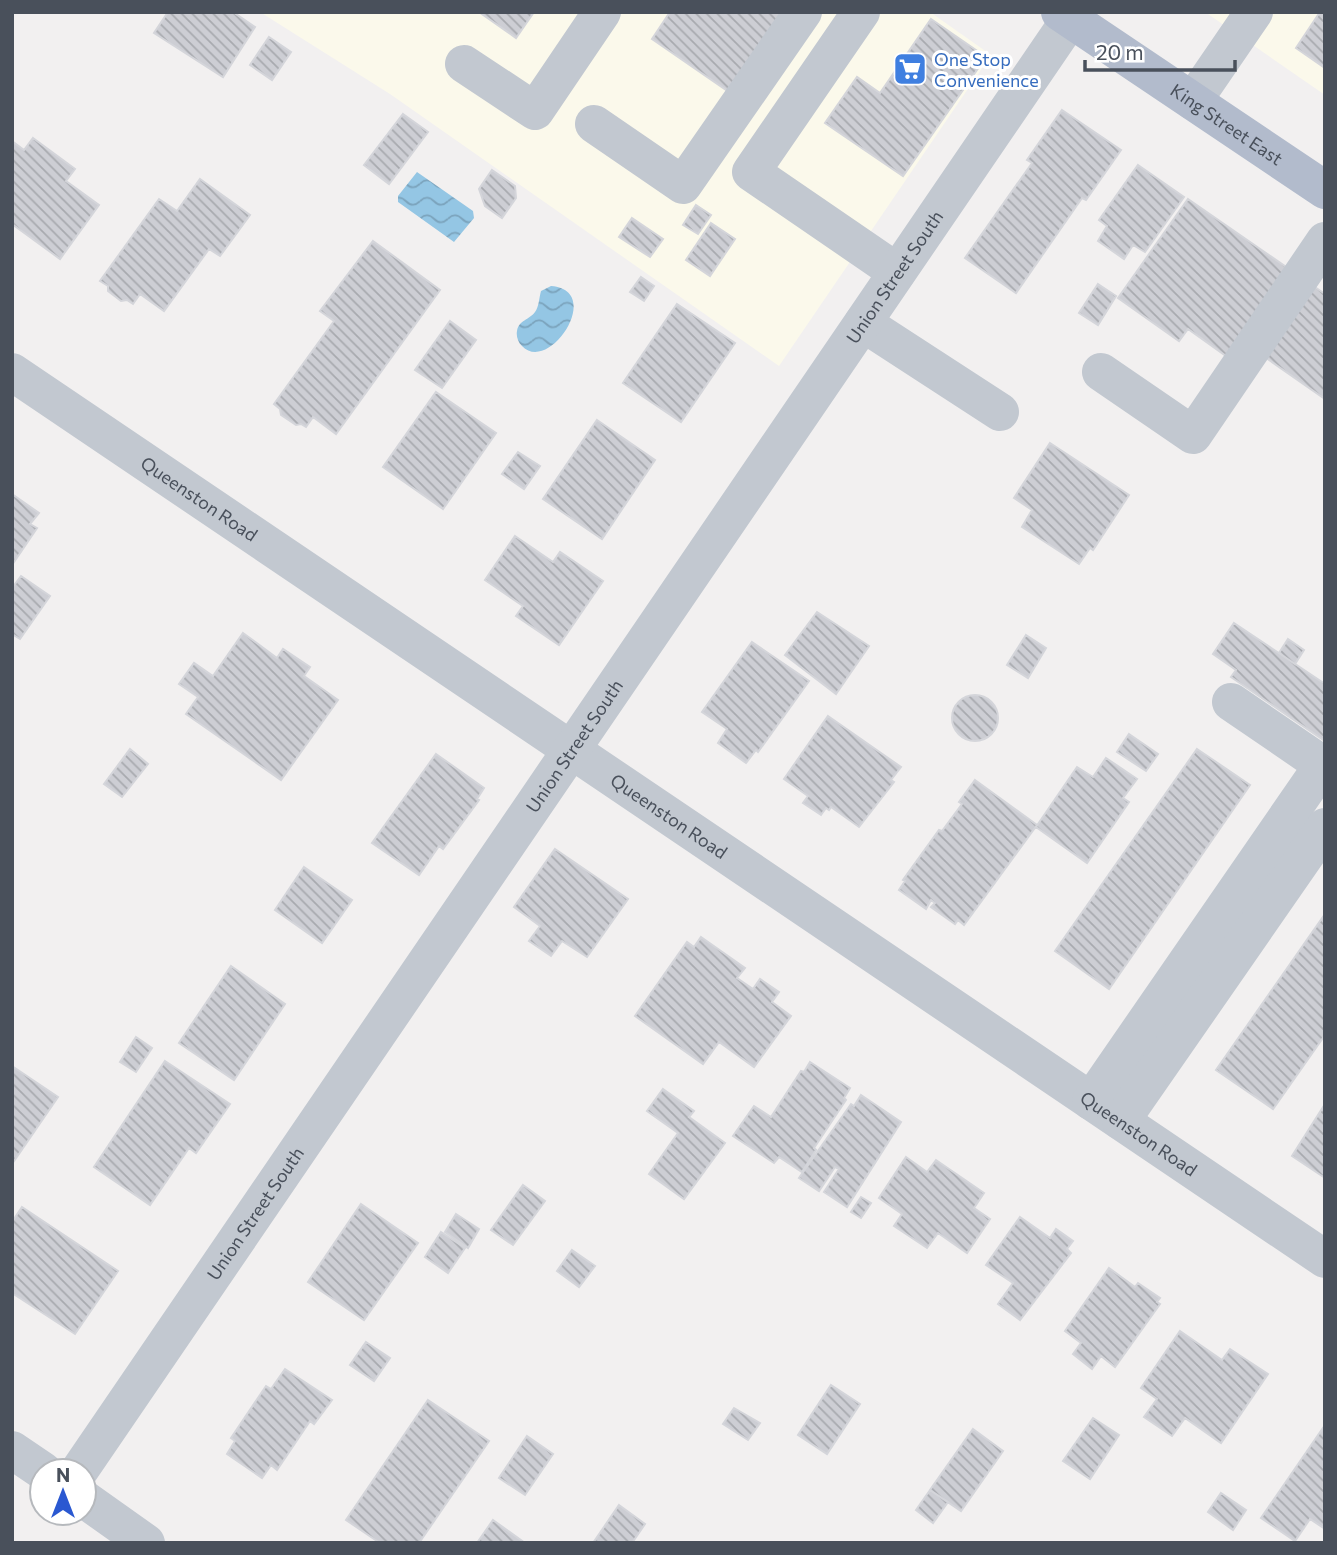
<svg xmlns="http://www.w3.org/2000/svg" width="1337" height="1555" font-family="Commissioner,sans-serif">
  <style>
    .commercial { fill: #fbf9eb }
    .water { fill: url(#water-waves) }
    .building { fill: url(#building-back-hatch); stroke: #d4d5da; stroke-width: 2 }
    .lines { fill: none; stroke-linecap: round; stroke-linejoin: round }
    .minor { stroke: #c2c8d0; stroke-width: 38 }
    .major { stroke: #b2bbcc; stroke-width: 38 }
    .labels { text-anchor: middle; dominant-baseline: central; stroke-width: 6; stroke-linejoin: round; paint-order: stroke }
    .shop-label { font-size: 18px; fill: #366cbe; stroke: #fff; text-anchor: start }
    .street-label { font-size: 18px; fill: #49505b; stroke: #fff }
  </style>
  <defs>
    <pattern id="water-waves" width="16" height="10" patternUnits="userSpaceOnUse" patternTransform="scale(1.75)"><rect width="16" height="10" fill="#94c6e4"/><path d="M0 5q4-4 8 0t8 0" fill="none" stroke="#7ba3bc"/></pattern>
    <pattern id="building-back-hatch" width="6" height="6" patternUnits="userSpaceOnUse" patternTransform="scale(1.75)"><rect width="6" height="6" fill="#cdced4"/><path d="M-1 5l2 2M0 0l6 6M5-1l2 2" fill="none" stroke="#a8aaaf"/></pattern>
  </defs>
  <rect width="100%" height="100%" fill="#f2f0f0"/>
  <!-- commercial -->
  <path class="commercial" d="M260,12H930L991,55L779,366L390,94Z
    M1205,12H1325V95Z"/>
  <!-- water -->
  <path class="water" d="M417,172L473,211L474,218L454,242L398,202V196Z
    M551,286C605,290 549,375 522,346C518,342 516,336 517,331C519,320 529,320 535,312C539,307 539,298 541,291Z"/>
  <!-- building -->
  <path class="building" d="M168,12H233L255,27L223,77L154,33Z
    M479,12H534L516,38Z
    M670,12H789L732,94L652,39Z
    M1320,12H1325V68L1296,48Z
    M931,19L986,57L903,176L825,123L857,77L880,93Z
    M269,37L291,52L272,80L250,65Z
    M1062,110L1121,150L1086,200L1082,198L1016,293L965,258L1032,163L1027,160Z
    M403,114L428,132L389,184L364,165Z
    M33,138L75,169L66,181L99,205L60,259L12,224V141L24,150Z
    M1138,165L1184,197L1145,252L1133,245L1124,259L1098,241L1107,226L1099,220Z
    M492,170L515,186L516,198L502,218L485,206L479,189Z
    M200,179L250,215L220,256L209,249L164,311L140,294L133,304L127,300L121,301L108,291V286L100,281L159,199L177,211Z
    M1188,199L1292,271L1233,361L1188,329L1179,341L1118,298Z
    M696,205L711,215L698,234L683,225Z
    M632,218L663,239L650,257L619,237Z
    M711,223L735,239L710,276L686,260Z
    M373,241L440,290L336,434L313,417L306,427L301,424L296,425L281,415L280,409L274,404L334,321L320,311Z
    M641,277L654,286L644,301L630,292Z
    M1309,283L1325,294V399L1259,353Z
    M1098,284L1116,296L1098,325L1079,313Z
    M677,304L735,343L681,422L623,383Z
    M450,321L476,340L442,388L415,370Z
    M436,392L496,433L443,509L383,467Z
    M597,420L655,460L602,539L543,499Z
    M1050,443L1129,495L1093,550L1090,548L1079,564L1022,527L1032,510L1014,498Z
    M518,452L540,466L524,489L502,474Z
    M12,494L39,513L30,524L37,528L12,565Z
    M515,536L553,562L560,552L603,581L559,645L516,616L523,606L485,580Z
    M21,576L50,596L20,639L12,634V588Z
    M817,612L869,646L836,694L785,655Z
    M1234,623L1325,684V741L1231,677L1236,670L1213,654Z
    M243,633L277,658L283,649L310,667L304,676L338,700L281,780L186,714L198,697L179,684L194,663L213,676Z
    M1026,635L1046,648L1028,678L1007,665Z
    M1288,639L1304,650L1295,664L1279,653Z
    M752,642L809,681L758,752L756,750L746,763L718,743L727,729L702,712Z
    M952 718a23 23 0 1 1 46 0a23 23 0 1 1-46 0Z
    M828,716L901,767L891,780L894,782L859,827L831,807L829,810L826,808L821,815L803,803L808,796L784,779Z
    M1129,734L1158,754L1146,771L1117,752Z
    M130,749L148,764L122,797L104,784Z
    M1197,749L1250,785L1109,989L1055,951Z
    M436,754L484,788L477,799L479,800L443,849L439,846L419,875L372,843Z
    M1106,758L1137,779L1123,798L1129,802L1087,863L1036,827L1077,767L1093,777Z
    M975,780L1037,825L964,925L958,920L955,924L931,907L935,903L931,900L926,909L899,890L905,881L903,880L939,830L942,831L962,804L959,802Z
    M555,849L628,899L587,957L562,941L551,956L529,941L540,926L514,907Z
    M304,867L352,900L322,943L275,910Z
    M1325,914V1035L1273,1109L1216,1070Z
    M701,937L745,968L737,978L753,989L760,979L779,992L772,1002L791,1016L754,1067L719,1042L703,1064L635,1016L687,942L694,947Z
    M231,966L285,1004L234,1080L179,1043Z
    M136,1037L152,1048L136,1072L120,1062Z
    M165,1061L230,1104L196,1153L189,1148L150,1205L94,1167Z
    M810,1062L850,1088L844,1098L846,1100L814,1148L816,1150L802,1172L779,1157L774,1163L733,1136L754,1106L771,1117L801,1071L804,1072Z
    M12,1066L58,1097L12,1164Z
    M663,1089L694,1111L689,1117L725,1143L684,1199L649,1174L678,1133L647,1111Z
    M861,1095L901,1122L847,1207L824,1192L839,1169L835,1167L819,1191L799,1178L851,1104L854,1106Z
    M1325,1104V1178L1292,1156Z
    M906,1157L927,1172L936,1160L984,1193L974,1208L990,1219L967,1253L938,1233L927,1248L894,1226L902,1214L879,1198Z
    M523,1185L545,1201L513,1245L491,1230Z
    M861,1197L871,1203L861,1218L851,1212Z
    M361,1204L418,1243L364,1320L308,1282Z
    M22,1207L118,1271L75,1334L12,1293V1222Z
    M456,1214L479,1229L468,1248L445,1232Z
    M1020,1217L1050,1238L1056,1229L1073,1241L1067,1249L1071,1253L1020,1320L998,1304L1013,1283L986,1265Z
    M441,1232L465,1248L448,1273L425,1257Z
    M572,1250L595,1266L579,1287L557,1271Z
    M1109,1268L1135,1287L1138,1283L1160,1298L1157,1302L1160,1304L1115,1367L1101,1356L1092,1369L1073,1354L1081,1343L1065,1331Z
    M1180,1331L1222,1360L1230,1349L1268,1374L1221,1443L1185,1418L1172,1436L1144,1417L1157,1399L1141,1388Z
    M366,1342L390,1358L374,1381L350,1365Z
    M285,1369L332,1400L314,1424L310,1421L277,1470L271,1465L262,1478L227,1454L235,1441L231,1438L266,1386L271,1389Z
    M831,1385L860,1404L827,1454L798,1435Z
    M428,1400L489,1441L419,1543H380L346,1520Z
    M734,1408L760,1423L748,1440L723,1424Z
    M1093,1418L1119,1435L1090,1479L1063,1461Z
    M1325,1425V1529L1310,1519L1295,1541L1261,1518Z
    M973,1429L1003,1451L961,1511L930,1490Z
    M527,1436L553,1454L525,1495L499,1478Z
    M930,1490L948,1502L933,1523L916,1510Z
    M1221,1493L1246,1510L1233,1530L1208,1512Z
    M619,1505L645,1524L632,1543H593Z
    M493,1520L525,1543H477Z"/>
  <g class="lines">
    <!-- minor -->
    <g class="minor">
      <path d="M861,12L751,172L897,272"/>
      <path d="M464,64L535,111L602,12"/>
      <path d="M1193,101L1254,12"/>
      <path d="M594,124L683,185L803,12"/>
      <path d="M863,323L1000,412"/>
      <path id="s1" d="M12,372L1325,1259"/>
      <path d="M1101,372L1193,435L1325,241"/>
      <path d="M1091,1101L1323,765L1231,702"/>
      <path d="M1123,1122L1121,1121L1325,827"/>
      <path d="M12,1450L43,1471"/>
      <path id="s2" d="M79,1471L1075,12"/>
      <path d="M84,1499L146,1543"/>
    </g>
    <!-- major -->
    <path class="major" id="s3" d="M1060,12L1325,190"/>
  </g>
  <!-- icons -->
  <defs>
    <symbol id="supermarket-square" viewBox="-11 -11 22 22"><rect x="-9" y="-9" width="18" height="18" rx="4" fill="#3f7fe0" stroke="#fff"/><path d="M-6-5.5h2.5l.6 2H6L4.5 2H-2.5L-4.4-4H-6ZM-1.5 3.2a1.3 1.3 0 1 0 .1 0ZM3 3.2a1.3 1.3 0 1 0 .1 0Z" fill="#fff"/></symbol>
  </defs>
  <g fill-rule="evenodd">
    <use href="#supermarket-square" x="891" y="50" width="38" height="38"/>
  </g>
  <g class="labels">
    <!-- shop labels -->
    <g class="shop-label">
      <text x="934" y="59">One Stop<tspan x="934" dy="21">Convenience</tspan></text>
    </g>
    <!-- street labels -->
    <g class="street-label">
      <text stroke="none"><textPath href="#s3" startOffset="201">King Street East</textPath></text>
      <text stroke="none"><textPath href="#s2" startOffset="1446">Union Street South</textPath></text>
      <text stroke="none"><textPath href="#s1" startOffset="226">Queenston Road</textPath></text>
      <text stroke="none"><textPath href="#s2" startOffset="878">Union Street South</textPath></text>
      <text stroke="none"><textPath href="#s1" startOffset="793">Queenston Road</textPath></text>
      <text stroke="none"><textPath href="#s1" startOffset="1360">Queenston Road</textPath></text>
      <text stroke="none"><textPath href="#s2" startOffset="312">Union Street South</textPath></text>
    </g>
  </g>
  <!-- border -->
  <rect width="1337" height="1555" fill="none" stroke="#49505b" stroke-width="28"/>
  <!-- north arrow -->
  <g transform="translate(63 1492)"><circle r="33" fill="#ffffff" stroke="#b6b9bd" stroke-width="2"/>
  <path d="M0-5L12 26L0 18L-12 26Z" fill="#2a58d1"/>
  <text y="-10" font-size="19" font-weight="bold" text-anchor="middle" fill="#49505b">N</text>
  </g>
  <!-- scale -->
  <path d="M1085 60v10h150v-10" fill="none" stroke="#49505b" stroke-width="3.5"/>
  <text x="1096" y="60" font-size="21" fill="#49505b" stroke="#ffffff" stroke-width="5" paint-order="stroke">20 m</text>
</svg>
